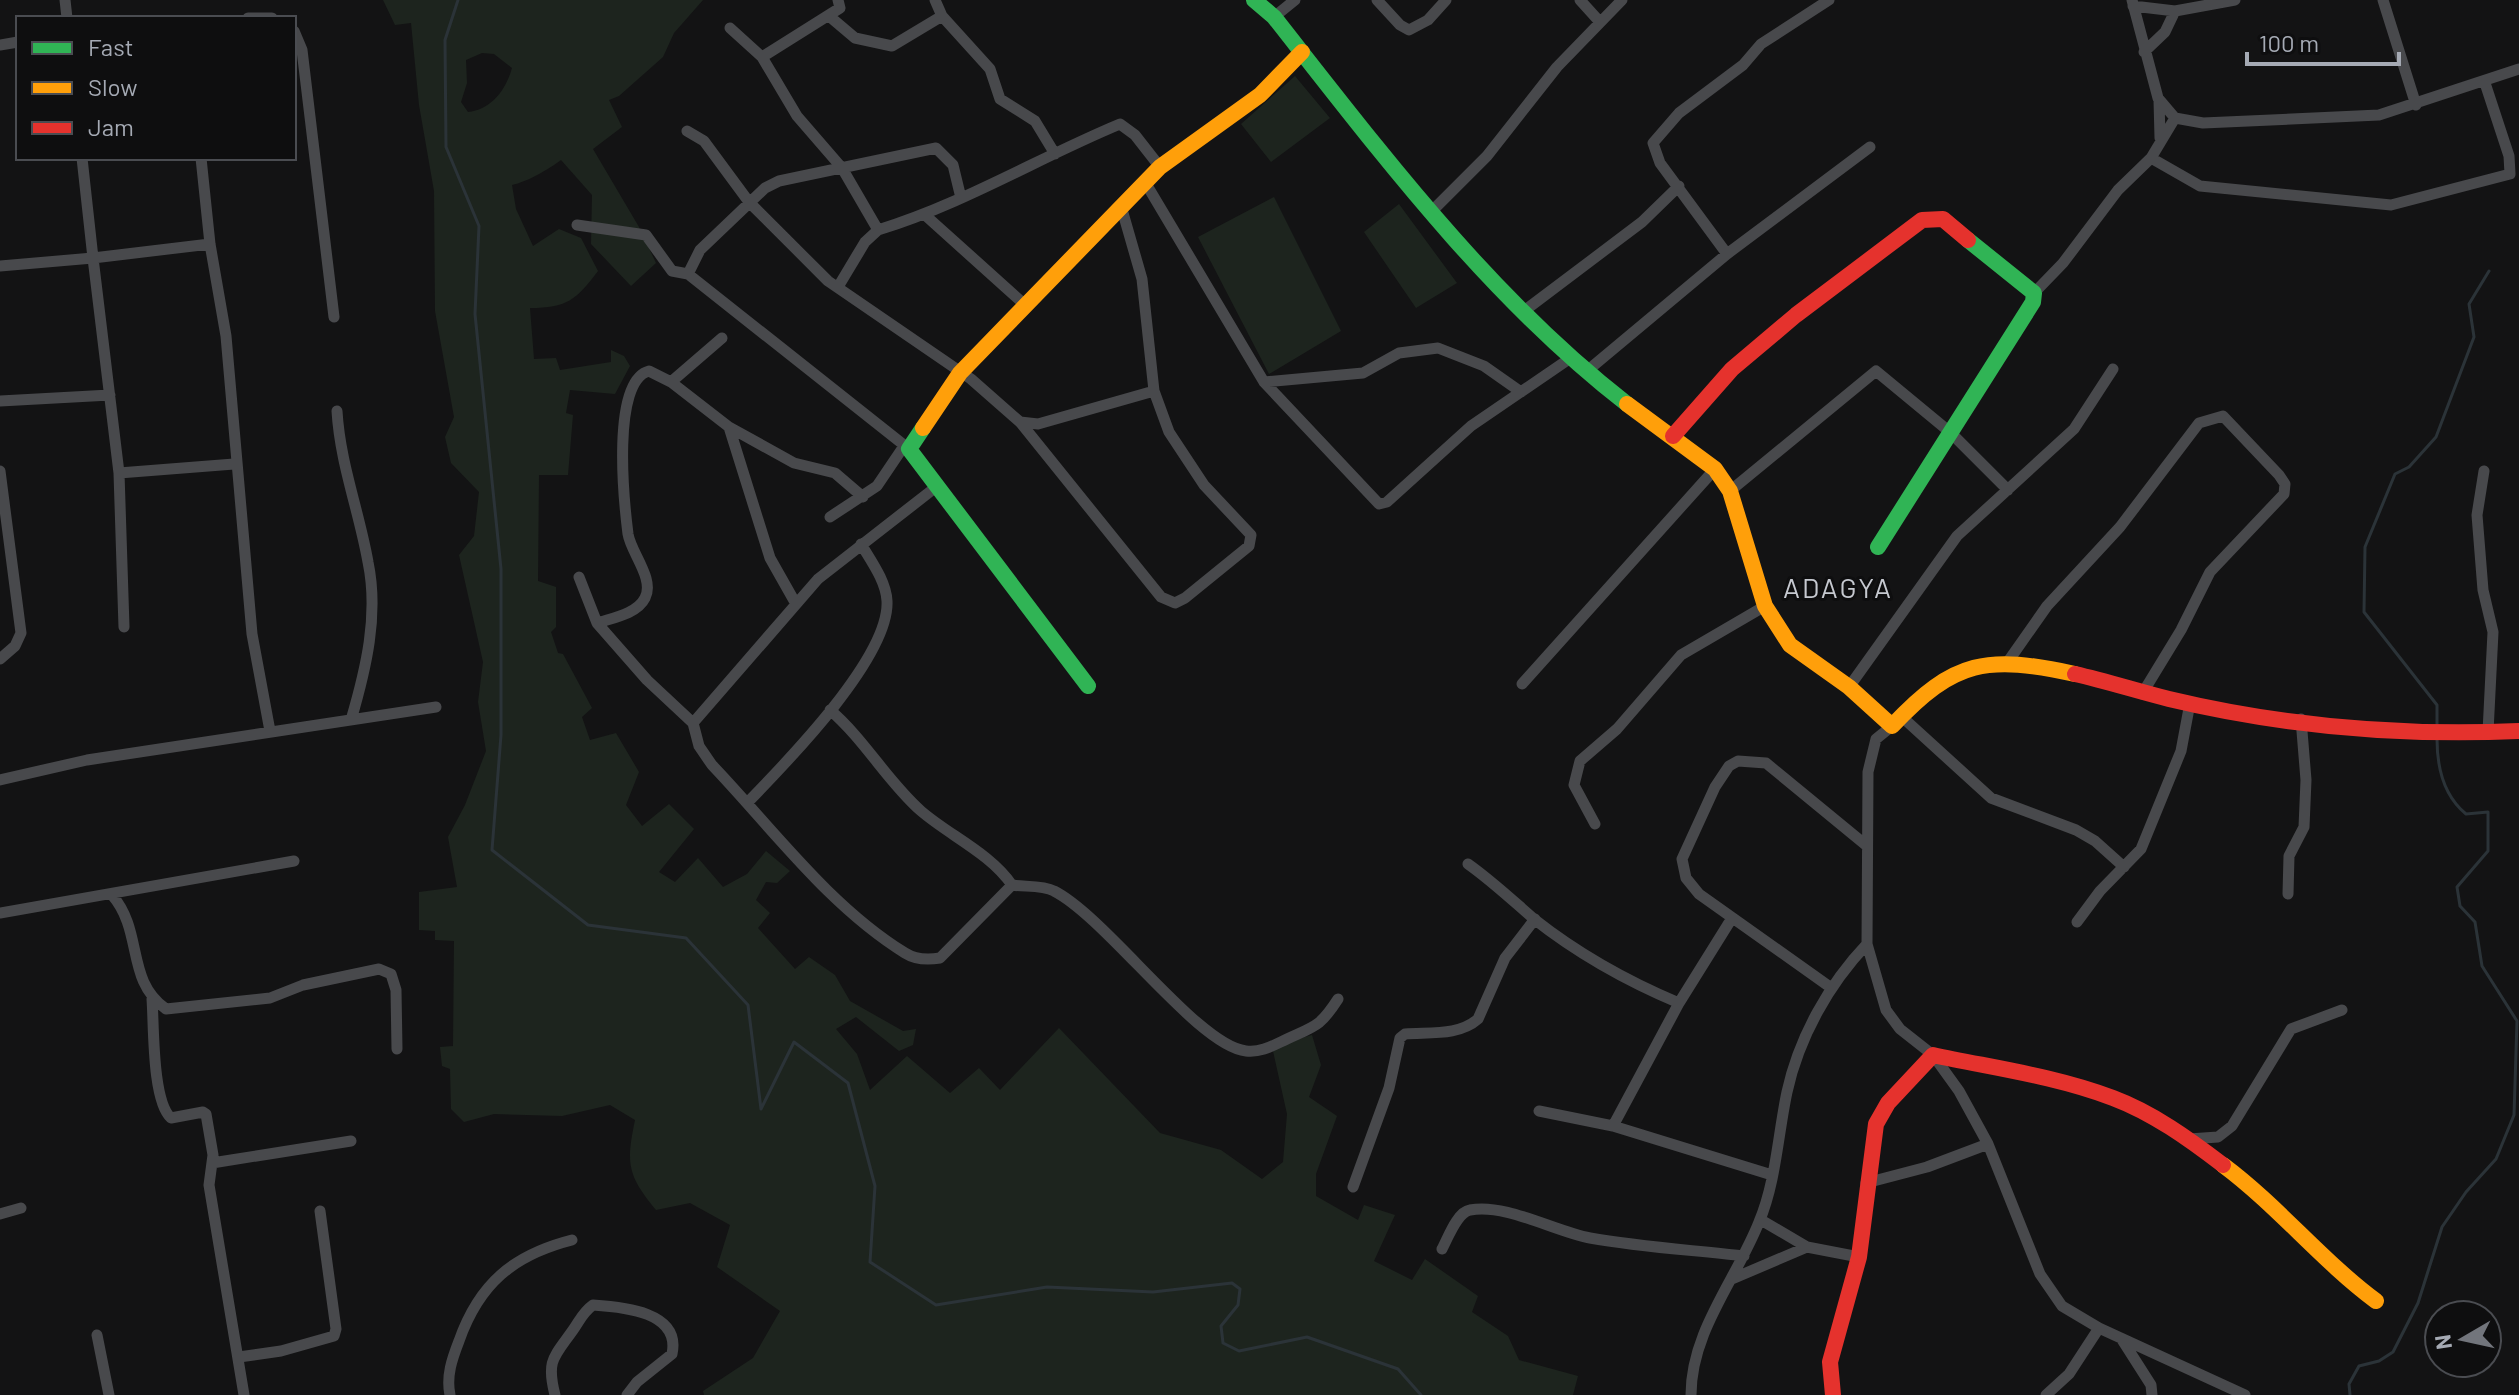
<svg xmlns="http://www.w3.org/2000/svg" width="2519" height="1395" font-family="Barlow,sans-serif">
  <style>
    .green { fill: #1d241e; fill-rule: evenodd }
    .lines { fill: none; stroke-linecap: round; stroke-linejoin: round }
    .stream { stroke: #2b3338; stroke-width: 3 }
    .street { stroke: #48494c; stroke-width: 11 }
    .fast { stroke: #30b455; stroke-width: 16 }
    .slow { stroke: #ff9f0a; stroke-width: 16 }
    .jam { stroke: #e5322d; stroke-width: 16 }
    .labels { text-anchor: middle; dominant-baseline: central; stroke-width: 6; stroke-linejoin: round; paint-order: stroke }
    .quarter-label { font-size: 28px; letter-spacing: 2px; fill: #c6c9d0; stroke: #0e0e0f }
  </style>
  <rect width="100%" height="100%" fill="#131314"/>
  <!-- green -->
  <path class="green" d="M383,0H703L674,33L663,57L619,96L609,100L622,127L593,149L639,227L656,263L631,286L591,244L592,195L561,160C549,169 527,182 512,185L516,209L533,246L559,229L581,238L598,271C576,300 567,308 530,308L534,359L556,358L560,370L611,362V350L624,356L630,366L615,394L570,390L566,413L573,415L568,475H539L538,581L556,587V627L551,632L558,653L563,654L592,708L582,717L590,740L616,733L639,772L626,805L642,826L669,804L694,829L659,872L675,882L698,858L723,887L747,874L766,851L790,871L777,883L766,882L756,900L770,913L758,928L795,969L809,957L835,975L850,1001L903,1031L916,1029L913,1045L899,1051L856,1017L836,1029L857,1054L870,1090L907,1056L950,1093L979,1068L1000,1090L1059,1028L1160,1133L1221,1150L1262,1179L1283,1162L1287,1114L1273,1051L1287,1042L1312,1035L1321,1065L1309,1097L1337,1116L1316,1174V1196L1358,1220L1364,1205L1395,1215L1374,1261L1412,1280L1425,1259L1478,1296L1472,1312L1508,1336L1519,1360L1578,1376L1573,1395H704L703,1391L753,1358L780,1311L717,1267L730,1225L690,1203L656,1210C627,1175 626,1163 635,1120L610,1105L562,1116L494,1114L464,1122L451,1109L450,1069L442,1066L440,1047L453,1046L454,941L435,940V931L419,930V892L457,887L448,837L465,805L486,751L478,702L483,662L459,555L474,536L479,492L451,463L445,437L454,417L435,311L434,191L419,105L411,23L395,25ZM482,53L494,54L512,68C506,90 491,110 468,112L461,102L467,83L466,60Z
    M1295,76L1330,118L1271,162L1241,124Z
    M1274,197L1341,331L1269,374L1198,237Z
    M1399,204L1457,283L1416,308L1364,232Z"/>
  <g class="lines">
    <!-- stream -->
    <path class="stream" d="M458,0L445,40L446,147L479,226L475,314L501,569V735L492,850L588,925L686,938L748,1005L761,1109L794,1042L848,1083L875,1186L870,1262L936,1305L1047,1287L1153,1292L1232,1283L1240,1289L1238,1305L1221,1326L1223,1343L1239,1351L1307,1337L1398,1369L1421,1395
      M2437,728V705L2364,612L2365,547L2395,474L2409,467L2436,437L2474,337L2469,304L2489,271
      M2350,1395L2349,1384L2359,1366L2379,1361L2393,1352L2418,1303L2442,1227L2466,1192L2496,1159L2514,1115L2517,1021L2482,966L2475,922L2460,906L2457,887L2488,851V812L2466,814C2444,796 2437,768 2437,739"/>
    <!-- street -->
    <path class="street" d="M65,0L67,18
      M935,0L942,16L990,69L1000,99L1035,121L1055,154
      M1377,0L1400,25L1409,30L1428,20L1446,0
      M1580,0L1599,21
      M2132,0L2158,98L2175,118L2203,123L2379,115L2519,69
      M2383,0L2416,105
      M2133,6L2175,11
      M829,16L855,38L892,46L942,16
      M1274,17L1295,0
      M248,18H272
      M730,28L762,57L797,116L842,168L878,230C963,204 1038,158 1120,124L1135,135L1160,167
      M294,31L302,50L334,317
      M0,45L18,42
      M2144,52L2165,32L2175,11L2235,0
      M762,57L840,8L838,0
      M2159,100L2160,138
      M687,131L704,141L749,202L828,281L971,379L1020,422L1038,424L1154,391
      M82,158L93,258L210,244
      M201,158L210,244L226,336L252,634L270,731
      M2151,158L2200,186L2391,205L2510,174L2509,156L2485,83
      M1145,182L1264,382L1379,504L1387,502L1471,426L1572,357
      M1432,211L1487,156L1557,67L1622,0
      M925,215L1024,304
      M577,225L646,235L672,271L688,274
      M1727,254L1660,163L1653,143L1679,113L1743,65L1761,44L1829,0
      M0,266L93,258L119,473L124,627
      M838,287L865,242L878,230
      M2034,293L2063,263L2118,190L2151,158L2175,118
      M1524,311L1642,222L1679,186
      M1587,371L1727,254L1870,147
      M671,382L722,338
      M1264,382L1363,373L1399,353L1438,348L1484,366L1521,392
      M0,401L110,395
      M337,411C340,463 359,511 368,562C379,615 366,669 351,720
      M1020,422L1161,597L1175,603L1185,598L1249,546L1251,535L1204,485L1169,432L1154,391L1142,279L1121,206
      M729,427L794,463L835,473L863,497
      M909,449L688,274L700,250L765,188L779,181L936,148L953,165L961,198
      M0,471L21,633L15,646L0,659
      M2484,471L2477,515L2483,590L2493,632L2488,732
      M119,473L234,464
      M1730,491L1876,371L1951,433L2008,490
      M830,517L877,486L904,446
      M579,577L597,623L647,680L693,723L699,746L712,765C773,829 829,906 905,953C916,960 928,960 940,958L1012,885
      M597,623C612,618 637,614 645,598C655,579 631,553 628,534C624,502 611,381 649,371L671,382L729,427L770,558L796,604
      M2007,663L2047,606L2120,527L2199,423L2223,416L2279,475L2285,484L2284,494L2210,572L2181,630L2142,694
      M1522,684L1715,469
      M1849,687L1957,536L2074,429L2113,369
      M830,710C865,740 887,781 921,811C950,836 990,853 1012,885C1024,887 1043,885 1054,891C1107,918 1198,1046 1246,1051C1261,1053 1274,1045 1287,1039C1315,1026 1320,1027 1338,999
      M1901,716L1991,798L2076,830L2095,841L2124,867
      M693,723L818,579L936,487
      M1892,726L1876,739L1868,772L1867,944L1886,1010L1900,1029L1933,1055L1959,1091L1988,1144L2040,1274L2062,1306L2099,1328L2245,1395
      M0,780L87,760L436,707
      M748,802C786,763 890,657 887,601C886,581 871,561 861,544
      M1595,824L1574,785L1580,761L1617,729L1681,655L1765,606
      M1468,864C1492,881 1512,900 1534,919C1577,953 1629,982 1679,1003
      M2288,894L2289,856L2304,827L2306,780L2301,719
      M112,895C144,932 125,980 166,1009L270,998L303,985L379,969L391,974L396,990L397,1049
      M0,913L294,861
      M2077,922L2100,891L2141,849L2181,751L2190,703
      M1830,987L1699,894L1686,878L1682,859L1715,787L1729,766L1738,761L1766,763L1867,846
      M152,999C154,1025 152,1101 171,1118L203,1112L206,1114L213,1155L209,1185L244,1395
      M1539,1111L1613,1126L1772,1175
      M1613,1126L1679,1003L1732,918
      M2189,1139L2218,1137L2232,1126L2291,1029L2342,1010
      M212,1163L351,1141
      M1866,1183L1927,1167L1988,1144
      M1353,1187L1389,1088L1400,1038L1405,1034C1430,1032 1459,1036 1478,1019L1505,958L1535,919
      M0,1214L21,1208
      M1761,1220L1807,1247L1859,1257
      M1442,1249C1448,1238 1457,1212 1470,1210C1505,1203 1554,1231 1590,1238C1640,1247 1693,1250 1744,1256
      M1732,1279L1807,1247
      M97,1335L109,1395
      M2121,1338L2151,1385L2152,1395
      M239,1357L281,1351L334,1336L336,1329L320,1211
      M450,1395C446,1376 452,1359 459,1341C479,1284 513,1255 572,1240
      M555,1395C546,1360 554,1357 573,1330C580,1320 583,1312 593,1305C624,1307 681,1312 672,1354L637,1382L627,1395
      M1691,1395C1691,1331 1736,1280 1759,1222C1776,1182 1778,1134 1787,1092C1799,1037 1829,984 1867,944
      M2046,1395L2069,1374L2099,1328"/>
    <!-- fast -->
    <path class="fast" d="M1254,0L1274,17C1381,153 1489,297 1627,404
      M923,428L909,449L1088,686
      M1878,547L2033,302L2034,293L1968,240"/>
    <!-- slow -->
    <path class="slow" d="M1627,404L1715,469L1730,491L1765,606L1790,645L1849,687L1892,726C1955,659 1987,655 2075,674
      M923,428L960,373L1160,167L1260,95L1302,52
      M2223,1165C2278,1206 2321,1260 2376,1301"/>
    <!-- jam -->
    <path class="jam" d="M1673,436L1732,369L1796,315L1922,220L1943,219L1968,240
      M2075,674C2106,681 2137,691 2169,699C2282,726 2403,736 2519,731
      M1833,1395L1830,1362L1859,1257L1876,1124L1888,1103L1933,1055C1993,1068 2055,1076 2113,1098C2153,1113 2189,1139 2223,1165"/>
  </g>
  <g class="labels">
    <!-- quarter labels -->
    <g class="quarter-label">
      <text x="1838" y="587">ADAGYA</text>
    </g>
  </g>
  <!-- legend -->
  <rect x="16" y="16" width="280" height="144" fill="#0e0e0f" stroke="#4a4c51" stroke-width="2"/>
  <rect x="32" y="42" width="40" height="12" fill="#30b455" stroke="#4a4c51" stroke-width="2"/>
  <text x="88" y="56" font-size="24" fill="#a5aab4">Fast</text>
  <rect x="32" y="82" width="40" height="12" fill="#ff9f0a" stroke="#4a4c51" stroke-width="2"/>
  <text x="88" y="96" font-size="24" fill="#a5aab4">Slow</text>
  <rect x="32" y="122" width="40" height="12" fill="#e5322d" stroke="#4a4c51" stroke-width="2"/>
  <text x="88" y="136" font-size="24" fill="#a5aab4">Jam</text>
  <!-- north arrow -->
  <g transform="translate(2463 1339) rotate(261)"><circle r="38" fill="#0e0e0f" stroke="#4a4c51" stroke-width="2"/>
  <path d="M0-6L14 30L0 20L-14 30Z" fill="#72757c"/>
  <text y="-12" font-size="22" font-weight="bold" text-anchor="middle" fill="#a5aab4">N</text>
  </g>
  <!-- scale -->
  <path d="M2247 52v12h152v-12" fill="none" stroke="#a5aab4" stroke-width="4"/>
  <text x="2259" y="52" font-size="24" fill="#a5aab4" stroke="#0e0e0f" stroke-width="6" paint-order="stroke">100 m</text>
</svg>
